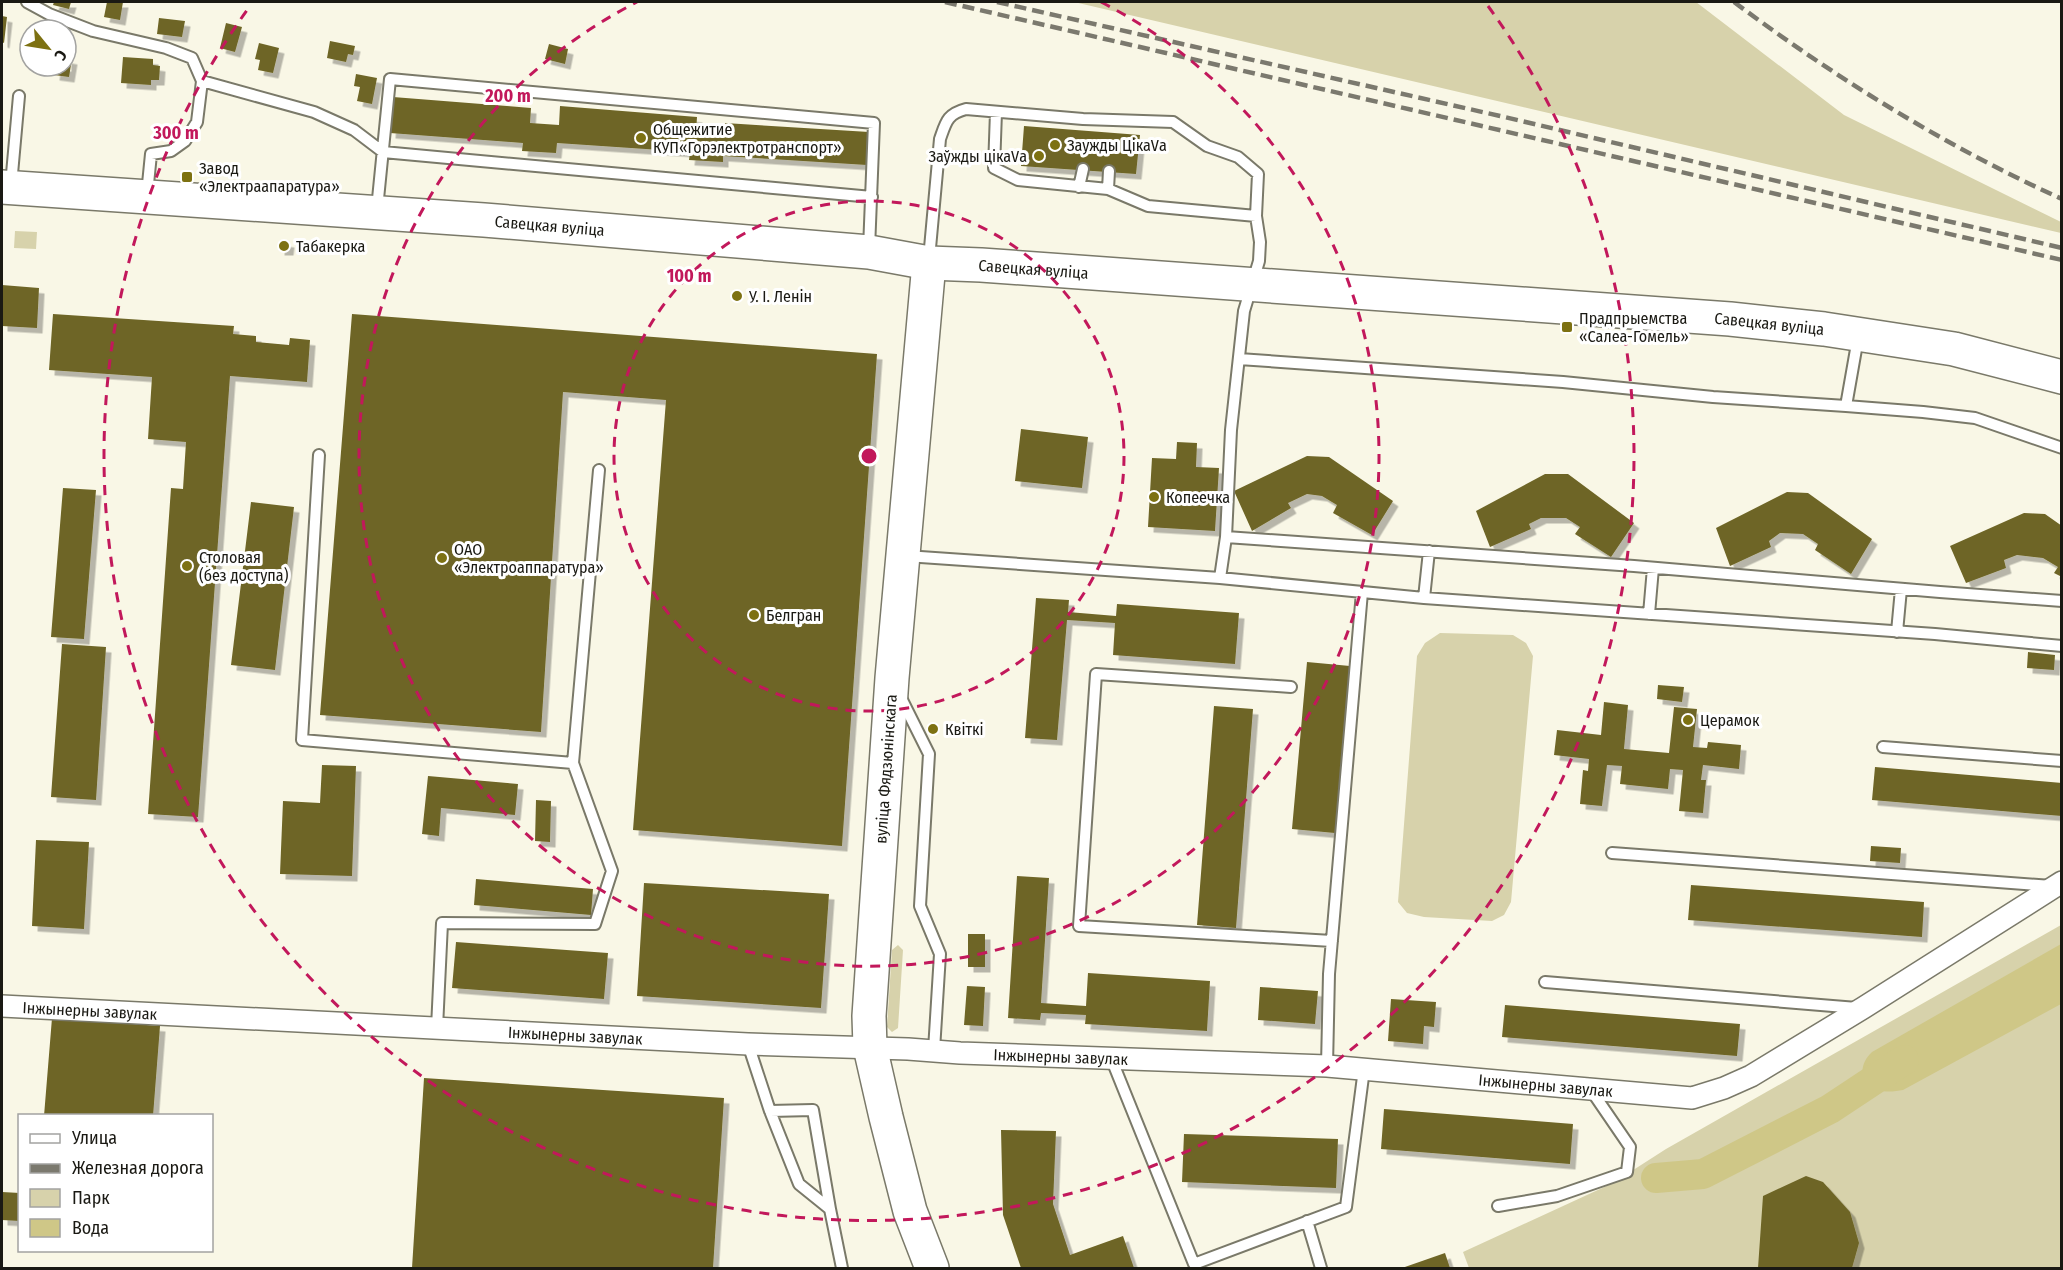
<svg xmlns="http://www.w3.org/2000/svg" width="2063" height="1270" font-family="'Fira Sans Condensed',sans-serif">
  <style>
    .green { fill: #d7d2ab }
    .water { fill: #cfc787 }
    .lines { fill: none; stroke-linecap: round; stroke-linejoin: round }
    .river { stroke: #cfc787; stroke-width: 30 }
    .building { fill: #6e6526; filter: url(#shadow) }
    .service-casing { stroke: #7a7969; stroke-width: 14 }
    .minor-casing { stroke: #7a7969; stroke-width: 24 }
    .primary-casing { stroke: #7a7969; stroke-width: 36 }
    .service { stroke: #fff; stroke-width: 10 }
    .minor { stroke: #fff; stroke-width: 21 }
    .primary { stroke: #fff; stroke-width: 33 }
    .rail { stroke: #7b796e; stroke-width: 4.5; stroke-dasharray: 12 6; stroke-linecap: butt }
    .ring { fill: none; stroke: #c2185b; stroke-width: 3; stroke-dasharray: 10 8 }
    .poi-dot { fill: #7d7112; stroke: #fff; stroke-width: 2 }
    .labels { text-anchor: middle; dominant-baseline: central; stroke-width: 6; stroke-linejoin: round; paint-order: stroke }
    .poi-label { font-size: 16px; fill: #1a1913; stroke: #fff; text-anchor: start }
    .street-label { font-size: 16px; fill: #1a1913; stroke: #fff }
    .centre { fill: #c2185b; stroke: #fff; stroke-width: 3 }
    .ring-label { font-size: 18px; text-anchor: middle; font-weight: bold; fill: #c2185b; stroke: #fff; stroke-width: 6; stroke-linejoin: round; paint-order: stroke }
  </style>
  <defs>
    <filter id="shadow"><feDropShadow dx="5.5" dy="5.5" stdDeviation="0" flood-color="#0004"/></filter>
  </defs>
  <rect width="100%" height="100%" fill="#f9f7e6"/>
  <!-- green -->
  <path class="green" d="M1074,2H1696L1844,115L2061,222V233Z
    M15,231L37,232L36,249L14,248Z
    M1440,633L1513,635L1526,643L1533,656L1511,902L1504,915L1492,921L1424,917L1407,913L1398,902L1417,656L1425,643Z
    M2061,925V1268H1469L1463,1252L1613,1183L1666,1149Z
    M898,945L903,950L898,1028L892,1032L887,1027L892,950Z"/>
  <!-- water -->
  <path class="water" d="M2061,944V1004L1903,1090C1896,1091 1887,1093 1879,1090C1859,1083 1858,1065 1872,1052Z"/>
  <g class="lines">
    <!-- river -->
    <path class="river" d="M1656,1178L1703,1174L1830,1109L1904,1060"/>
  </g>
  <!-- building -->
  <path class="building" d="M54,2H71L69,9L53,5Z
    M107,2H123L120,20L104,17Z
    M2,16L7,17L4,43L2,42Z
    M159,18L185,21L182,37L157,34Z
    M226,23L242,27L235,52L220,48Z
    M330,41L355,46L353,55L348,54L346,62L327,58Z
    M259,43L279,48L273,73L258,70L260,60L255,59Z
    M549,44L568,49L565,64L545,59Z
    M123,57L153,59V65L160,66L159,80H151V85L121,83Z
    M66,58L72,59L69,77L54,75L55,68H46L66,66Z
    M356,74L377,78L372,104L357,101L360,87L354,86Z
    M393,97L531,108L530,123L559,125L560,106L697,117L696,132L724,134L725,123L869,132L867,165L723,156V162L689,160L690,152L557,143L556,153L522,151L523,143L390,133Z
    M1024,126L1140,135L1136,174L1021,166Z
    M280,241L289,242L288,250H279Z
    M2,285L39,288L37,328L2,326Z
    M53,314L234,326L233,334L256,336V342L289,345L290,338L310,340L307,382L230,376L198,817L148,814L171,488L183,489L186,442L148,439L152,377L49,370Z
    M352,314L877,354L842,846L633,830L666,400L563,392L541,732L320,715Z
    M1021,429L1088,437L1082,488L1015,481Z
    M1177,442L1197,443L1196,467L1219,468L1215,531L1148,527L1152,458L1176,459Z
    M1307,456L1329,457L1393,501L1372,535L1333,513L1337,505L1322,496L1307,494L1288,503L1291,508L1252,531L1234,491Z
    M1545,474H1568L1634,523L1611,557L1575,534L1580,527L1566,518H1541L1529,524L1531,529L1490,547L1476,511Z
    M63,488L96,490L84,639L51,637Z
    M1787,492L1808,493L1872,539L1851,574L1815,550L1818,544L1803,534L1780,533L1769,541L1771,547L1730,566L1716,528Z
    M251,502L294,507L275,670L231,665Z
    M2024,513L2045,514L2062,526V577L2054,573L2058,567L2043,558L2017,555L2004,560L2006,568L1966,583L1950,546Z
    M1036,598L1069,600L1068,612L1116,616L1117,604L1239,613L1235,664L1113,655L1115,623L1067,620L1057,740L1025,738Z
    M62,644L106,647L96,800L51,797Z
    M2028,652L2055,655L2054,670L2027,668Z
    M1307,662L1350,666L1335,833L1292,829Z
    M1658,685L1684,687L1682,702L1657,699Z
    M1604,702L1628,705L1624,749L1669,753L1674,707L1697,709L1693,747L1707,748L1708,742L1741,745L1739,769L1703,765L1701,780H1706L1703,813L1679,811L1683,770L1670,769L1668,789L1620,784L1622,766L1607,765L1602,806L1580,804L1583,770L1588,771L1589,759L1554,755L1557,730L1601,735Z
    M1214,706L1253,709L1236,928L1197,925Z
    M322,765L356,766L352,876L280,874L283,801L320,803Z
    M1875,767L2062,783V816L1872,800Z
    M428,776L518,784L515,815L441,808L439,836L422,834Z
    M536,800L551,801L550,842L535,841Z
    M36,840L89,842L84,929L32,926Z
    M1871,846L1901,848L1900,863L1870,861Z
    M1017,876L1049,878L1041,1003L1086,1006L1088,973L1210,981L1207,1031L1085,1024L1086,1015L1041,1013L1040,1020L1008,1018Z
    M476,879L593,889L591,915L474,905Z
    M644,883L829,894L821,1008L637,996Z
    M1691,885L1924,902L1922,937L1688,920Z
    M968,934H985V967H968Z
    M456,942L608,953L604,999L452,988Z
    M967,986L985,987L983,1026L964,1025Z
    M1260,987L1318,991L1315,1024L1258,1020Z
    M1391,999L1436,1002L1434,1027L1424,1026L1423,1044L1388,1041Z
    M1505,1005L1740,1024L1737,1056L1502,1037Z
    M52,1018L160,1026L153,1116H44Z
    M424,1078L724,1098L713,1268H412Z
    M1384,1109L1573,1124L1570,1164L1381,1149Z
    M1001,1130L1056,1131L1053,1204L1070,1255L1123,1236L1134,1268H1021L1003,1215Z
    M1184,1134L1338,1139L1336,1188L1182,1182Z
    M1806,1176L1823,1182L1850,1212L1859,1243L1852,1268H1758L1763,1196Z
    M2,1192L20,1193V1221L2,1220Z
    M1445,1253L1450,1268H1402Z"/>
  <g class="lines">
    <defs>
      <path id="service" d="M27,2L49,14L93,31L166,48L192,58L202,81L197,122L185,141L171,151L151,154L147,194
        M202,81L314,112L354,130L383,152L872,197
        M996,112L994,168L1018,180L1108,189L1148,206L1256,216
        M11,185L19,96
        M1079,187L1083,169
        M1108,189L1109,171
        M377,209L390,79L874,123L869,249
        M929,259L940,139C946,122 947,114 966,109L1083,119L1173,122L1207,146L1238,157L1258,174L1256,216L1260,242L1259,261L1244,311L1231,430L1226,537L1220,578
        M1858,338L1846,406L1923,412L1975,418L2062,448
        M1239,359L1563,382L1713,397L1846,406
        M319,455L302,740L573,763
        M1226,537L1634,566L1940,592L2062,601
        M906,556L1220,578L1424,598L1935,634L2062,646
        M1424,598L1429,551
        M1649,614L1653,568
        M1897,632L1901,589
        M1291,687L1096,674L1079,926L1332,941
        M901,698L929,754L920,906L940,954L934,1050
        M1883,747L2062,761
        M1612,853L2052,886
        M1545,982L1857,1008
        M437,1028L442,923L595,924L612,871L573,763L599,470
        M748,1044L770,1111L799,1184L830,1209L842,1268
        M1111,1058L1194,1264L1346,1207L1364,1069
        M1327,1066L1329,974L1362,592
        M770,1111L813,1110L830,1209
        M1498,1206L1557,1196L1627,1172L1630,1147L1591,1090
        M1307,1221L1321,1268"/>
      <g id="minor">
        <path id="s1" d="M2,1006L748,1044L908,1049L960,1053L1327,1066L1692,1098L1724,1088L1751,1076L1863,1008L2062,882"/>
      </g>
      <g id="primary">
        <path id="s2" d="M2,187L484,220L869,252L929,263L981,265L1730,319L1824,329L1954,349L2062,377"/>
        <path d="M929,263L892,678L869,1016L870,1047L886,1117L910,1211L932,1268"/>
      </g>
    </defs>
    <!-- service casing -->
    <use href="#service" class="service-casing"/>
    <!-- minor casing -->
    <use href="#minor" class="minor-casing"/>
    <!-- primary casing -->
    <use href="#primary" class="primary-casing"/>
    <!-- service -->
    <use href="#service" class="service"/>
    <!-- minor -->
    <use href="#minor" class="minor"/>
    <!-- primary -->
    <use href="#primary" class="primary"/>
    <!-- rail -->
    <path class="rail" d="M945,2L2062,260
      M997,2L1500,116L2062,248
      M1734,2C1836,78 1945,146 2062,199"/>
  </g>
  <!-- distance rings -->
  <g class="ring">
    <circle cx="869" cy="456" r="255"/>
    <path d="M1101 2A510 510 0 1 1 637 2"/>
    <path d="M1488 6A765 765 0 1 1 250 6"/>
  </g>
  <!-- markers -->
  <g class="poi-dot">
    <circle cx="641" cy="138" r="6"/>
    <circle cx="1055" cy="145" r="6"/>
    <circle cx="1039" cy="156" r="6"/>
    <rect x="181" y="171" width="12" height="12" rx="3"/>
    <circle cx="284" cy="246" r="6"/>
    <circle cx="737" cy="296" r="6"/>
    <rect x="1561" y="321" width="12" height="12" rx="3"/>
    <circle cx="1154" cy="497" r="6"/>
    <circle cx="442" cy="558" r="6"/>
    <circle cx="187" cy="566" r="6"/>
    <circle cx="754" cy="615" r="6"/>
    <circle cx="1688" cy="720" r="6"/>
    <circle cx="933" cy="729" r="6"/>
  </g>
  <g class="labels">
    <!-- poi labels -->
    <g class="poi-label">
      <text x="653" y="129">Общежитие<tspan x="653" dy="18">КУП«Горэлектротранспорт»</tspan></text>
      <text x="1067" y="145">Заужды ЦікаVа</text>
      <text x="1027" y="156" text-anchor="end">Заўжды цікаVа</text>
      <text x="199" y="168">Завод<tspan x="199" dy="18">«Электраапаратура»</tspan></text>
      <text x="296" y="246">Табакерка</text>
      <text x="749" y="296">У. І. Ленін</text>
      <text x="1579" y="318">Прадпрыемства<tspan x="1579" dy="18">«Салеа-Гомель»</tspan></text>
      <text x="1166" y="497">Копеечка</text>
      <text x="454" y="549">ОАО<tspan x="454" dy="18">«Электроаппаратура»</tspan></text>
      <text x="199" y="557">Столовая<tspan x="199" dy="18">(без доступа)</tspan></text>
      <text x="766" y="615">Белгран</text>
      <text x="1700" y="720">Церамок</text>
      <text x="945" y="729">Квіткі</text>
    </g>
    <!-- street labels -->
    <g class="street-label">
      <text stroke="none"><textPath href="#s2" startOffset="549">Савецкая вуліца</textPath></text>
      <text stroke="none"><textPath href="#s2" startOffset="1035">Савецкая вуліца</textPath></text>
      <text stroke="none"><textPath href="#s2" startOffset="1773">Савецкая вуліца</textPath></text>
      <text transform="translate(886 769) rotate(-86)">вуліца Фядзюнінскага</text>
      <text stroke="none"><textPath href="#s1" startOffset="88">Інжынерны завулак</textPath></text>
      <text stroke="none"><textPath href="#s1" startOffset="574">Інжынерны завулак</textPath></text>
      <text stroke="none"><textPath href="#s1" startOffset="1060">Інжынерны завулак</textPath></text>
      <text stroke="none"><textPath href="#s1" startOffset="1546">Інжынерны завулак</textPath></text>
    </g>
  </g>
  <circle cx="869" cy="456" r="9" class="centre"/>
  <g class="ring-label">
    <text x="508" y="102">200 m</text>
    <text x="176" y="139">300 m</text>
    <text x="689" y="282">100 m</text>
  </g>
  <!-- border -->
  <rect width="2063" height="1270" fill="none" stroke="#1a1913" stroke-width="6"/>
  <!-- legend -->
  <rect x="18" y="1114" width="195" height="138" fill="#ffffff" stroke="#a3a3a1" stroke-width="1.5"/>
  <rect x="30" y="1134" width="30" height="9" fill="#ffffff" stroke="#a3a3a1" stroke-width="1.5"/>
  <text x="72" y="1144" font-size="18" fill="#1a1913">Улица</text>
  <rect x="30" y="1164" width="30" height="9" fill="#7b796e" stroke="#a3a3a1" stroke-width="1.5"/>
  <text x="72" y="1174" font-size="18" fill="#1a1913">Железная дорога</text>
  <rect x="30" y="1189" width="30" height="18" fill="#d7d2ab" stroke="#a3a3a1" stroke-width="1.5"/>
  <text x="72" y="1204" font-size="18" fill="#1a1913">Парк</text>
  <rect x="30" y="1219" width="30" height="18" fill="#cfc787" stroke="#a3a3a1" stroke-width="1.5"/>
  <text x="72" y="1234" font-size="18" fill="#1a1913">Вода</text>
  <!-- north arrow -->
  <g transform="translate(48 48) rotate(120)"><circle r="28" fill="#ffffff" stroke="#a3a3a1" stroke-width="1.5"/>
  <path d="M0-4.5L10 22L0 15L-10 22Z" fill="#7d7112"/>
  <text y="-9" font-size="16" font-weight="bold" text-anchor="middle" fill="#1a1913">С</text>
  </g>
</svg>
